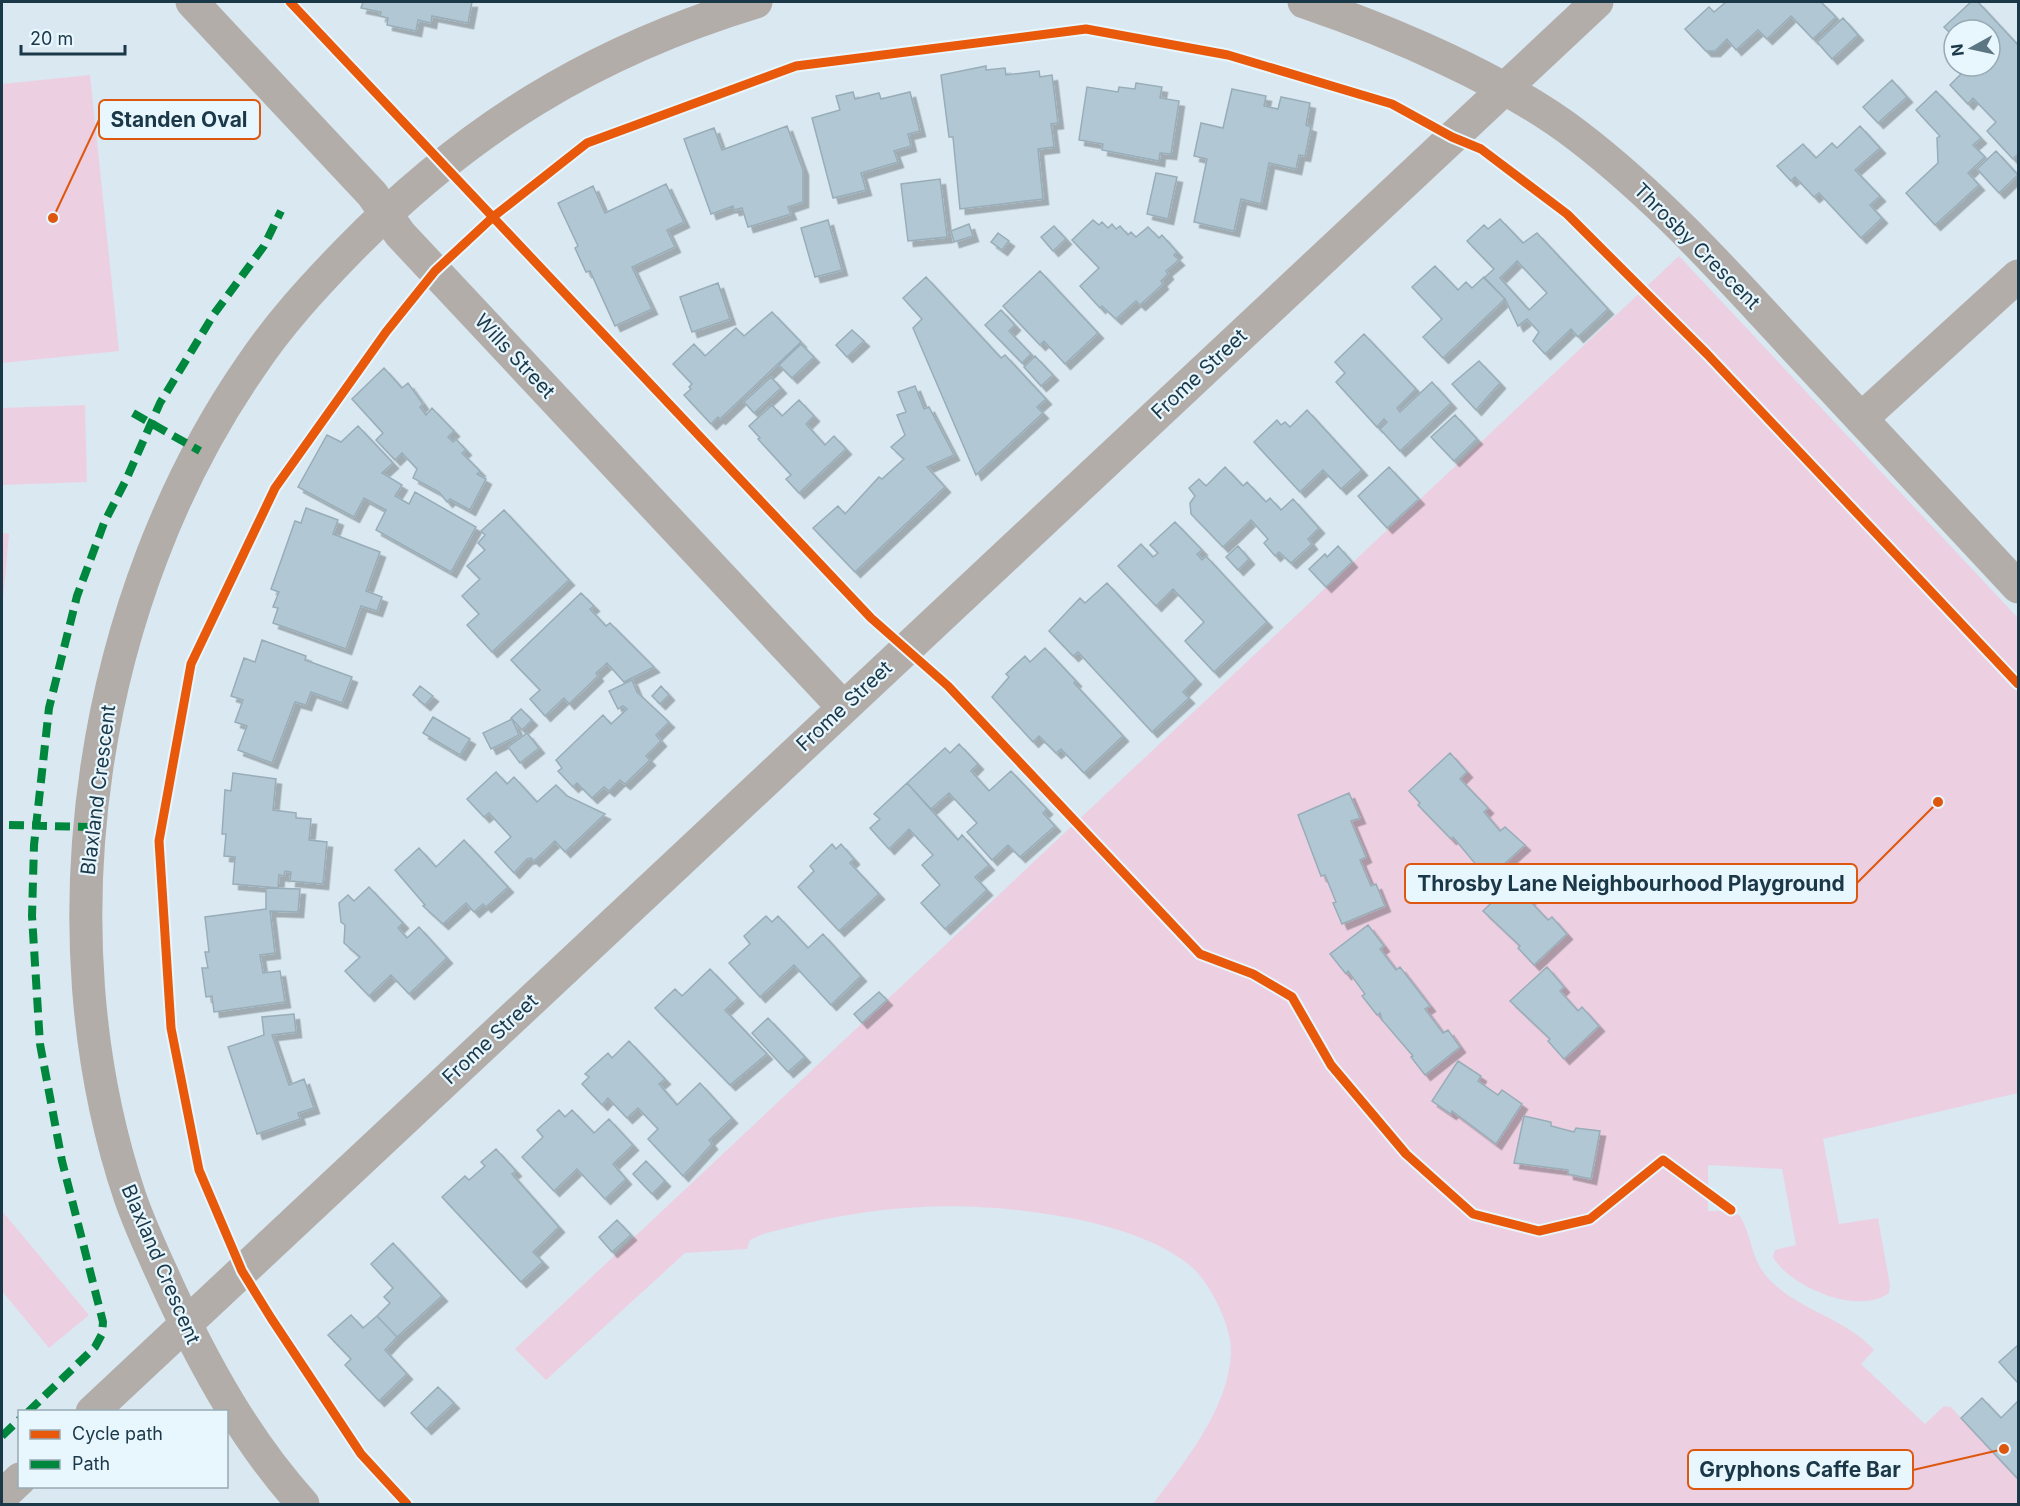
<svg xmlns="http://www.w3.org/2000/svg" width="2020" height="1506" font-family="Inter,sans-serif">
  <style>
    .green { fill: #ecd0e2 }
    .building { fill: #b1c8d4; stroke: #98adb8; stroke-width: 1.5; fill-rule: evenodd; filter: url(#shadow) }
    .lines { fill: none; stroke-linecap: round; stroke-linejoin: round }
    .minor { stroke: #b3adaa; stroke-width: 33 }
    .quiet { stroke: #00873e; stroke-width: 8; stroke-dasharray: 15 8; stroke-linecap: butt }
    .cycleway-casing { stroke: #e8f6fe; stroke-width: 13 }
    .cycleway { stroke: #e8590c; stroke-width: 9 }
    .labels { text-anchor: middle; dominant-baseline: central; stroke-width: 4.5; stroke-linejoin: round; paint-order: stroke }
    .street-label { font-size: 20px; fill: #1a3848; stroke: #e8f6fe }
    .leader { fill: none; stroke: #de570f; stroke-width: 2 }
    .callout-dot { fill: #de570f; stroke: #e8f6fe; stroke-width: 2 }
    .callout { fill: #e8f6fe; stroke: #de570f; stroke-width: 2 }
    .callout-label { font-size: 21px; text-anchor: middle; font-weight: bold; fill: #1a3848 }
  </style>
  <defs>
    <filter id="shadow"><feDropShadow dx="5.5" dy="5.5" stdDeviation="0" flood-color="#0004"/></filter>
  </defs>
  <rect width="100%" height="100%" fill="#d9e8f1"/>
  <!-- green -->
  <path class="green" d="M90,75L119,351L2,363V84Z
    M1679,256L2018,618V1093L1823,1139L1839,1224L1878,1218L1890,1285L1889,1293C1858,1316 1790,1287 1773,1257L1775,1250L1796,1245L1782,1169L1708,1165V1211H1730L1740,1216C1752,1236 1751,1260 1768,1278C1798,1311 1844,1317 1874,1350L1861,1364L1925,1424L1944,1406L1951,1407L2018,1479V1504H1153C1185,1461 1228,1410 1231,1353C1231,1339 1227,1326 1222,1314C1216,1299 1207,1283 1196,1271C1141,1217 997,1203 923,1207C869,1209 815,1220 763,1234L750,1240L747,1249L685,1253L546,1380L515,1349Z
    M85,405L87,482L2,485V408Z
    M2,533L9,534L2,612Z
    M2,1211L89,1315L49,1348L2,1291Z"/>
  <!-- building -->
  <path class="building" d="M363,2H472L468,23L432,16L431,23L418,20L416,31L387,25L388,18L380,16L381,12L361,8Z
    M1726,2H1821L1836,17L1813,39L1791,16L1767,39L1758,30L1736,50L1727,39L1715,51H1706L1685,29L1709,7L1714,12Z
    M1971,2H1978L2018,45V154L2013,159L1987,131L1996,122L1973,98L1968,104L1950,85L1966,69L1965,66H1990V30H1954V37L1944,27Z
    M1843,18L1858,35L1832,59L1817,42Z
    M986,66V70L1005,68L1006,75L1039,71L1040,77L1052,75L1058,123L1051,124L1054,147L1038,149L1043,199L960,209L953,137H949L941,75Z
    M1892,80L1907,97L1878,123L1863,107Z
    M1136,83L1162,87L1160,98L1179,101L1171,154L1160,153L1159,161L1102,150L1103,144L1079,140L1087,87L1118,92L1119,87L1135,89Z
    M1232,89L1266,96L1264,106L1278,109L1281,97L1310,103L1306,125L1311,127L1305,156L1299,155L1296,169L1269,163L1261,204L1241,199L1234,231L1194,222L1207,159L1194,156L1201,123L1223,128Z
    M1936,91L1981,138L1973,145L1985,157L1968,173L1979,185L1935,225L1906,193L1938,163L1937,138L1940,136L1916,110Z
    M853,92L855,99L879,93L881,99L910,92L920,131L908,134L911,146L894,151L898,162L861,173L866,190L833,198L812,118L840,110L836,96Z
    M787,126L803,170V202L788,207L791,214L748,227L742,208L734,210L733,206L711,214L684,139L714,128L722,150Z
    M1860,126L1880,148L1855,170L1880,196L1870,205L1882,218L1861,238L1819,193L1814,197L1795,177L1791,181L1777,166L1803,144L1816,158L1832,143L1837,148Z
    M1996,151L2018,175L1999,193L1977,169Z
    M1156,173L1177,177L1168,219L1147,214Z
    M940,179L947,237L908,241L901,184Z
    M666,184L684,222L667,230L675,247L632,267L652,309L615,326L590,271L586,272L575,248L578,246L558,203L593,186L605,213Z
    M1500,219L1523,243L1537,233L1608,309L1578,337L1571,329L1545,354L1533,341L1539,332L1527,319L1518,326L1505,299L1484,278L1494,269L1467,241L1484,225L1488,229ZM1517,261L1547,293L1529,310L1500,278Z
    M828,220L842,270L815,277L801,228Z
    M1093,220L1099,225L1102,222L1108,228L1112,224L1116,229L1120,226L1128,235L1131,232L1136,237L1148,227L1159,238L1162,235L1177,252L1174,255L1179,260L1166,271L1168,274L1161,281L1163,284L1140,305L1136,301L1116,319L1102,306L1100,308L1080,286L1099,268L1072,240Z
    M969,224L973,236L954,242L951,231Z
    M1054,226L1066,239L1053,251L1041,237Z
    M998,233L1009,241L1002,250L991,242Z
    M1435,266L1458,290L1466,282L1472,288L1484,277L1505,299L1443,358L1423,337L1442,319L1412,287Z
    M1040,271L1098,333L1065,364L1044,341L1040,345L1003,306Z
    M926,277L1001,358L1005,355L1046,399L1037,407L1043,413L976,475L913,328L922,319L903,298Z
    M718,283L730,319L692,332L680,297Z
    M1001,310L1015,325L1009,331L1031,354L1022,363L985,325Z
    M772,312L801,342L720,419L718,417L711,424L684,395L691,389L689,387L692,384L673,364L694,344L705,356L736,328L744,336Z
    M852,330L864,341L847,357L836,345Z
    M1364,334L1416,389L1397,408L1400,412L1432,382L1451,403L1400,451L1380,429L1387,422L1384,419L1377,427L1336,382L1345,373L1335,362Z
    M801,344L814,357L792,378L779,365Z
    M1035,356L1053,375L1041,386L1024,367Z
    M1479,361L1500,383L1476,410L1452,384Z
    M384,368L402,388L408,383L423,404L420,407L426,415L432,408L454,431L448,437L453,442L456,439L466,450L462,453L480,471L477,474L486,479L470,510L450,499L447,502L439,492L413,478L417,469L402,453L395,460L376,440L383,433L352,399Z
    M771,377L781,388L754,413L744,402Z
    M915,386L924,409L929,407L954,455L927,467L945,487L855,572L813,528L838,506L845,514L879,477L882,479L904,459L891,447L905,435L897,415L906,412L898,392Z
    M799,400L814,416L806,424L825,445L834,436L846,449L799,493L786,479L791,475L758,439L760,438L749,426L772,405L782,416Z
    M1307,410L1362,470L1341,489L1323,470L1300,492L1254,442L1277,420L1281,425L1285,422L1290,427Z
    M1455,415L1477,439L1454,461L1431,437Z
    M358,426L393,463L382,473L402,485L395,496L409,504L415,492L476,527L451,572L376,530L386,510L364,498L354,517L298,487L327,435L341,442Z
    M1225,467L1243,486L1247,482L1266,502L1270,498L1281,510L1293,499L1319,528L1308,539L1312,544L1291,563L1279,552L1275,556L1264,543L1268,539L1251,520L1223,547L1191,514L1190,503L1195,496L1189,488L1199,479L1206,486Z
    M1389,467L1419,499L1387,528L1358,496Z
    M306,508L338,520L333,534L380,552L366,591L382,597L377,611L361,606L346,649L273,623L278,608L273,607L279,592L271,589L295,521L301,523Z
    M504,510L569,580L492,652L467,625L479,614L462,596L480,579L467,566L485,550L478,543L485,535L481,531Z
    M1175,522L1202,550L1197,554L1202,560L1206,556L1267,622L1214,672L1185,641L1204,622L1173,589L1156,606L1118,566L1141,544L1153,557L1158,553L1150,545Z
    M1238,546L1249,559L1238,570L1226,557Z
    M1338,546L1352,562L1326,587L1309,569L1325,554L1327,557Z
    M1107,583L1196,679L1183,692L1189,698L1152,732L1078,652L1073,656L1049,631L1080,598L1085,603Z
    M581,593L594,606L590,609L606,626L610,623L654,667L624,682L607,663L596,673L598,676L569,704L564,698L545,716L530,699L540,690L511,660Z
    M262,640L306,656L305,660L352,677L342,703L311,692L306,705L295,702L272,763L238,750L247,726L235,722L243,700L231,696L244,658L255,662Z
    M1045,648L1076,681L1074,683L1123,736L1084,773L1061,749L1056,753L1039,736L1033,742L992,697L1009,677L1006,674L1025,656L1030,662Z
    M632,680L637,692L669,722L656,735L661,741L646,756L650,760L625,784L620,780L609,791L604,787L592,798L577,783L573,787L558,771L562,768L556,760L603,715L611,724L627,709L623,706L618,709L609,691Z
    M420,686L433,696L425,705L413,695Z
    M661,686L669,695L660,704L652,696Z
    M521,709L532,720L522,730L511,718Z
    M433,717L470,739L460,755L423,733Z
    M512,719L519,735L491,749L483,733Z
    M527,733L539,748L520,763L508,747Z
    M959,744L978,764L971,771L989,791L1011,771L1047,809L1043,813L1055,826L1020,857L1008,845L992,860L967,832L977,823L949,793L931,809L907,783L945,748L950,753Z
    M1450,753L1467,772L1460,779L1488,808L1484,812L1500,831L1505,827L1525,845L1488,879L1453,837L1451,839L1418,805L1420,803L1409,791Z
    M496,772L507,784L514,777L537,802L556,785L567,796L605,814L565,852L555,841L534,861L531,858L527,859L514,873L495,852L511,837L489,813L484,817L467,799Z
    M233,773L276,779L273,810L296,813V818L311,819L309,840L327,842L323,884L290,881L291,872L285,871L284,876L279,875L278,888L233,884L235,857L224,856L226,834H222L225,790L231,791Z
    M907,783L958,840L962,835L989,865L975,877L987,890L945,929L921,903L940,885L922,865L933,855L909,829L889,849L870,828L880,819L874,814Z
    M1349,793L1360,818L1351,821L1366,857L1360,860L1371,886L1376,884L1385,906L1342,924L1333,903L1336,902L1325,875L1321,876L1298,815Z
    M464,840L508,887L486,907L483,904L474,912L466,903L443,924L423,906L425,905L395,870L419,848L436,867Z
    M832,844L836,849L841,844L854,859L850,863L879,894L839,931L798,887L814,871L810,866Z
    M1517,878L1533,895L1529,900L1548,920L1552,917L1567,934L1534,965L1518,948L1520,946L1483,911Z
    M369,887L403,923L398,928L407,938L419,927L447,958L409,994L391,975L369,996L345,971L360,957L344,943L345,925L341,922L339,903L348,895L354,901Z
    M266,888L300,889L298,912L270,911L275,953L260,955L263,973L280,971L285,1002L214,1012L212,996L206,997L202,968H208L205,952H209L205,917L266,909Z
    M766,916L772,922L778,916L808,948L823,934L861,976L831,1005L794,965L760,997L729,963L750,944L744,936Z
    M1368,925L1384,946L1380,949L1396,970L1400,967L1430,1006L1425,1009L1443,1033L1448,1030L1460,1047L1425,1075L1411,1057L1413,1056L1382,1020L1380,1013L1377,1015L1362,996L1365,994L1348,971L1346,974L1330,954Z
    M1547,967L1564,987L1560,991L1578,1011L1582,1007L1599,1026L1564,1059L1548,1041L1550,1039L1510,1001Z
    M710,969L738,998L725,1010L767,1054L730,1085L655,1008L675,989L682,996Z
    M879,992L887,1000L862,1023L854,1014Z
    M294,1014L296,1032L272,1035L289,1085L304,1079L314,1108L298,1113L300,1119L257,1134L228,1047L264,1035L262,1017Z
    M768,1018L805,1057L788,1072L752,1033Z
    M629,1041L665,1079L659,1084L677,1105L700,1083L732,1118L709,1140L712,1144L683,1176L648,1139L658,1129L638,1108L627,1118L608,1098L602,1105L582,1084L589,1077L585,1074L608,1053L612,1058Z
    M1458,1061L1481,1076L1478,1081L1498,1095L1502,1090L1522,1104L1496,1144L1452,1111L1451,1114L1432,1101Z
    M559,1110L565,1117L572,1110L594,1133L609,1119L633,1145L613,1164L626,1179L605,1199L577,1169L554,1191L522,1157L543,1137L537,1130Z
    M1524,1116L1551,1122V1126L1574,1132L1576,1128L1600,1131L1591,1179L1568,1174V1170L1514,1163Z
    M496,1149L516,1171L512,1174L559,1227L533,1252L543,1262L521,1282L442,1197L465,1176L469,1180L485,1166L481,1162Z
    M646,1161L665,1181L652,1194L633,1174Z
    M617,1220L631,1235L612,1252L599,1237Z
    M393,1243L442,1296L397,1337L377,1316L390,1303L384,1297L393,1288L371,1264Z
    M351,1315L363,1328L377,1316L397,1337L385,1350L407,1374L379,1401L345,1365L351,1359L328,1335Z
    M2017,1346L2018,1348V1383L1999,1362Z
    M438,1387L454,1403L426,1429L411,1413Z
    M1982,1398L2001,1418L2018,1401V1479L1961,1418Z"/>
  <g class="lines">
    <!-- minor -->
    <path class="minor" d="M192,2L372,194L400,234L843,707
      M1304,2C1392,32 1505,80 1578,136C1660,199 1727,274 1797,350C1870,429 1944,508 2018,587
      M1861,419L2018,276
      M92,1412L1597,2
      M2,1496L20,1479
      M303,1504C246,1441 206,1368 170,1291C156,1260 141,1229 130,1197C40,930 91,597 251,366C279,324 312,288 347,252C467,129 592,52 756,2"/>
    <!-- quiet -->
    <path class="quiet" d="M133,413L200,451
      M9,825L90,827
      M28,1412L95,1347L102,1334L103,1322L62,1161L40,1044L32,916L34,845L49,708L77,596L104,523L126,480L160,403L214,314L264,246L281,211
      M2,1436L20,1419"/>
    <defs>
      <path id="cycleway" d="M290,2L871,618L948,686L1200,954L1253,974L1292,997L1331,1065L1406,1154L1473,1214L1539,1231L1590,1219L1663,1160L1731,1210
        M407,1504L361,1454L271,1318L242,1271L199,1170L171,1028L159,841L191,664L275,488L386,332L435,271L493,217L587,143L796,66L1086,29L1228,55L1392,104L1452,137L1481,149L1567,214L1707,354L2018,684"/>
    </defs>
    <!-- cycleway casing -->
    <use href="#cycleway" class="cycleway-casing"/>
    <!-- cycleway -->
    <use href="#cycleway" class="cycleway"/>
  </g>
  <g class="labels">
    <!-- street labels -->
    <g class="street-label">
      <text transform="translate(1697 246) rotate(45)">Throsby Crescent</text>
      <text transform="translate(515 356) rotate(47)">Wills Street</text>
      <text transform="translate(1199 374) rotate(-43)">Frome Street</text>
      <text transform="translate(844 706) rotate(-43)">Frome Street</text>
      <text transform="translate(98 790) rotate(-83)">Blaxland Crescent</text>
      <text transform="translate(490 1039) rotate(-43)">Frome Street</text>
      <text transform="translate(161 1264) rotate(67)">Blaxland Crescent</text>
    </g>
  </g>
  <!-- callouts -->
  <path class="leader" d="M53 218L99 120M1938 802L1857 883M2004 1449L1913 1470"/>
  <g class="callout-dot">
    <circle cx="53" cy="218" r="6"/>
    <circle cx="1938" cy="802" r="6"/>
    <circle cx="2004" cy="1449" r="6"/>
  </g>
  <g class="callout">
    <rect x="99" y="100" width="161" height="39" rx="6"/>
    <rect x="1405" y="864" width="452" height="39" rx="6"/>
    <rect x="1688" y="1450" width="225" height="39" rx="6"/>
  </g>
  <g class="callout-label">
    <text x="179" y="127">Standen Oval</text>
    <text x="1631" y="891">Throsby Lane Neighbourhood Playground</text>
    <text x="1800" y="1477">Gryphons Caffe Bar</text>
  </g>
  <!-- border -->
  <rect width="2020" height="1506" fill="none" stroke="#1a3848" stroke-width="6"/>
  <!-- legend -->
  <rect x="18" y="1410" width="210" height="78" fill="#e8f6fe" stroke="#96aab5" stroke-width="1.5"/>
  <rect x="30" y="1430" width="30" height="9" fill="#e8590c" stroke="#96aab5" stroke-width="1.5"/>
  <text x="72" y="1440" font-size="18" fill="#1a3848">Cycle path</text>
  <rect x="30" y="1460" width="30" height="9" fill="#00873e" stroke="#96aab5" stroke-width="1.5"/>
  <text x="72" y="1470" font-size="18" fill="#1a3848">Path</text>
  <!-- north arrow -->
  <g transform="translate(1972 48) rotate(262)"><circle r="28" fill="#e8f6fe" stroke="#96aab5" stroke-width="1.5"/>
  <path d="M0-4.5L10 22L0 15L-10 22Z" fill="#5d7683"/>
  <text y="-9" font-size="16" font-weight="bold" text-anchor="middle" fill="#1a3848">N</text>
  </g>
  <!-- scale -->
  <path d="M21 45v9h104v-9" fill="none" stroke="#1a3848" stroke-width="3"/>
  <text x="30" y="45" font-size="18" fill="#1a3848" stroke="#e8f6fe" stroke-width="4.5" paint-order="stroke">20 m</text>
</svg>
